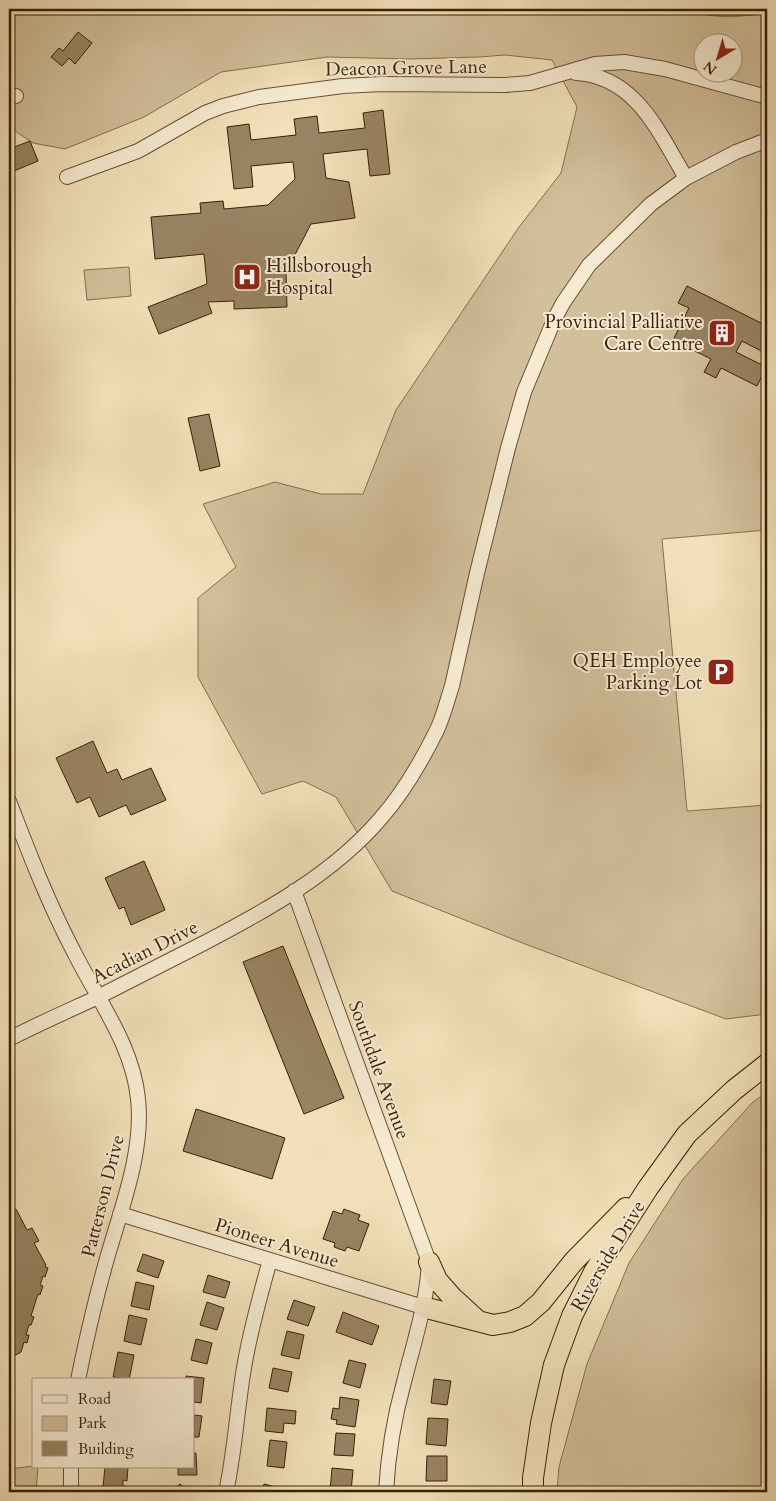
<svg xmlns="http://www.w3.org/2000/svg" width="776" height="1501" font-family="Cardo,serif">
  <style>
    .green { fill: #d2bf9b; stroke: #866f50; fill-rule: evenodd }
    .water { fill: #b39e7c; stroke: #836b4d }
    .building { fill: #998363; stroke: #3a1f06 }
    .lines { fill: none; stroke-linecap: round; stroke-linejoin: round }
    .minor-casing { stroke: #684f33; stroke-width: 16 }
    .highway-casing { stroke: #3a1f06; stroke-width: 22 }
    .minor { stroke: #f6ebd2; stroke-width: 14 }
    .highway { stroke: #f1e0b9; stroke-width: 20 }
    .labels { text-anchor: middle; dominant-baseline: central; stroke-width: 4; stroke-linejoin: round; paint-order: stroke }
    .street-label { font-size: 19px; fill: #3a1f06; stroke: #f6ebd2 }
    .poi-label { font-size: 19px; fill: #3a1f06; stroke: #f6ebd2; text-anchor: end }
  </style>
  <rect width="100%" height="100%" fill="#f1e0b9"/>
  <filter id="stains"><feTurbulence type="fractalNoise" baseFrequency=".004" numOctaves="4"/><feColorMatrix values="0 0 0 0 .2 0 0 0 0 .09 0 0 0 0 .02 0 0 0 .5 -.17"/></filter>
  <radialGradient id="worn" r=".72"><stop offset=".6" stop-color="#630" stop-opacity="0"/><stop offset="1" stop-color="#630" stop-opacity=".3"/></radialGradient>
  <!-- green -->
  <path class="green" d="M9,9H684C710,19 740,17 767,13V530L662,539L687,811L767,805V1014L726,1019L525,944L392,891L336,797L303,781L262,794L198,677V598L236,567L203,504L275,482L321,494H363L396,410L519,227L561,173L577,107L552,60L505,55L479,57L411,59L327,57L221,72L144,117L65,149L33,143L9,127ZM704,42H734V72H704Z
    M129,267L131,296L87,300L84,270Z
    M767,1092V1492H557L559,1467L587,1364L629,1263L683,1179L753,1102Z
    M34,1466L38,1467L36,1492H9V1469Z"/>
  <!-- water -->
  <path class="water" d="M684,9H767V13C740,17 710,19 684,9Z"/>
  <!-- building -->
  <path class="building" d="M78,32L92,43L75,64L69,58L62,66L51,57L59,48L63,51Z
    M383,110L390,174L370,176L367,149L323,154L326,178L349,182L355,218L311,224L286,272L287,307L234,309V301L208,302L212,313L159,334L148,307L207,284L204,254L155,259L151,217L201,213L200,203L223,201L224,209L268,205L295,179L293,162L251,166L253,187L234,189L227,127L249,124L251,140L296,135L294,119L317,116L319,133L365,128L363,113Z
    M30,141L38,161L9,173V149Z
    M687,286L767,326V354L742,341L736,352L766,367L757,386L721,368L716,378L704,372L711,359L673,340L689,308L678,303Z
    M209,414L220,466L200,471L188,418Z
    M93,741L107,773L117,769L122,780L151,768L166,800L131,815L126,805L99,817L90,797L77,803L56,758Z
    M144,861L165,910L131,925L124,907L119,909L105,878Z
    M283,946L344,1098L304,1114L243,962Z
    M196,1109L285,1138L272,1179L183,1151Z
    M16,1209L27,1230L32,1228L39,1241L34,1243L46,1265L45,1267L48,1268L45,1277L43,1276L40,1285L43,1286L40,1295L38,1294L31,1316L34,1317L31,1325H29L26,1335H29L27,1343L24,1342L21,1352L9,1359V1213Z
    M344,1209L360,1215L358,1220L369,1224L359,1251L347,1247L345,1251L334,1247L335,1243L323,1239L333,1211L342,1214Z
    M143,1254L164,1261L158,1278L137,1271Z
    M208,1275L230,1282L225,1298L203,1292Z
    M136,1282L154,1286L149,1310L131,1306Z
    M294,1300L315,1307L308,1326L287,1319Z
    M207,1302L224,1308L217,1330L200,1325Z
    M343,1312L379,1326L372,1345L336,1332Z
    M129,1315L147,1319L141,1345L124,1341Z
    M287,1331L304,1335L299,1359L281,1355Z
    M196,1339L212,1343L207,1364L191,1360Z
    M118,1352L134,1355L129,1380L113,1377Z
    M349,1360L366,1364L360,1388L343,1383Z
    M273,1368L292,1372L288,1392L269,1388Z
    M186,1376L204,1378L201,1403L194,1402V1380H186Z
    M434,1379L451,1381L447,1405L431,1403Z
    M340,1397L359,1400L355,1427L336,1424L337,1420L331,1419L333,1408L339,1409Z
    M267,1408L296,1411L295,1424L284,1423L283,1433L265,1431Z
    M194,1415L202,1416L199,1437H194Z
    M428,1418L448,1419L446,1446L426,1444Z
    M336,1433L355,1434L353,1456L334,1455Z
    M270,1440L287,1442L284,1468L267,1466Z
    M194,1453H196L197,1475H178V1467H194Z
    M427,1456H447V1481H426Z
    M105,1467H128L127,1481L123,1480V1488L103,1487Z
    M332,1468L353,1470L351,1492H330Z
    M180,1484L189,1492H172Z
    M264,1484L280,1488V1492H262Z"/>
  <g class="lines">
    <defs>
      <path id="minor" d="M576,73C636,76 659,133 686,178
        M9,97L16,96
        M67,177L138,151L205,113L223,106L259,97L343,86L382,84L505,85L530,83L595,64L624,62L665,69L767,97
        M9,801C29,853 49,905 75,954C98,1000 133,1046 138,1099C144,1153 120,1211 106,1262C95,1301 86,1340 78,1380
        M294,891L429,1262C427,1303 414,1342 404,1382C394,1418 388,1455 386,1492
        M9,1039C38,1024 68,1011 98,997C134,979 170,960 206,942C269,909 334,873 381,818C403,793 421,762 436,732C443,718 447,701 452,686L477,573L508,448L524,392L554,320L563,303L589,265L651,204L686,178L736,152L767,140
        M120,1214L423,1307
        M71,1492V1467
        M226,1492C235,1451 237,1409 244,1368C250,1331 260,1296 270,1260"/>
      <path id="highway" d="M429,1262L437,1280L452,1297L476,1319
        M423,1307L493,1325L510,1322L525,1316L541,1302L574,1261L626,1208
        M533,1492V1478L541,1423L554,1365L572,1316L594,1272L648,1188L687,1134L734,1090L767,1064"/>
    </defs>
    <!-- minor casing -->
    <use href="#minor" class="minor-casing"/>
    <!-- highway casing -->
    <use href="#highway" class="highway-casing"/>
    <!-- minor -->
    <use href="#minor" class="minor"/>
    <!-- highway -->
    <use href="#highway" class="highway"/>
  </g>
  <!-- icons -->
  <defs>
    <symbol id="hospital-square" viewBox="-11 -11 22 22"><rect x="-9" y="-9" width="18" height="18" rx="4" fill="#8f2418" stroke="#f6ebd2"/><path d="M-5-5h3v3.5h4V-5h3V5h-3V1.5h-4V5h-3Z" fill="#fff"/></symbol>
    <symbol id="building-square" viewBox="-11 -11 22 22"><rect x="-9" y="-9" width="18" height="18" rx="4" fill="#8f2418" stroke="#f6ebd2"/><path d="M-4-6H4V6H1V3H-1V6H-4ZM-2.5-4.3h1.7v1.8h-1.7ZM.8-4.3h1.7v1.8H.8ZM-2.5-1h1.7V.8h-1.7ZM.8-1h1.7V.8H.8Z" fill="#fff"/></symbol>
    <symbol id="parking-square" viewBox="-11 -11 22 22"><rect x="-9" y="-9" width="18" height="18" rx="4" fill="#8f2418" stroke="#f6ebd2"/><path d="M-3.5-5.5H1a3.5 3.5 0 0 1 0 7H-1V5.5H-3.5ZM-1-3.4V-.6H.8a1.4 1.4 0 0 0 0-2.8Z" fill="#fff"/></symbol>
  </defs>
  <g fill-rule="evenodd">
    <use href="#hospital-square" x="231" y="261" width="32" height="32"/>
    <use href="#building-square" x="706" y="317" width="32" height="32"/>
    <use href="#parking-square" x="705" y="656" width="32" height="32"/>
  </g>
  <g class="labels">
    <!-- street labels -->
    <g class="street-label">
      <text transform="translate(406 68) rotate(-1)">Deacon Grove Lane</text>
      <text transform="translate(145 952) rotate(-27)">Acadian Drive</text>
      <text transform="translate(379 1070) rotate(70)">Southdale Avenue</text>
      <text transform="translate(103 1196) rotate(-76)">Patterson Drive</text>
      <text transform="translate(277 1243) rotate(17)">Pioneer Avenue</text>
      <text transform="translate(608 1256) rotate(-59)">Riverside Drive</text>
    </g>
    <!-- poi labels -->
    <g class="poi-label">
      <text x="266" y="266" text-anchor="start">Hillsborough<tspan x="266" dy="22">Hospital</tspan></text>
      <text x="703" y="322">Provincial Palliative<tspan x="703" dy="22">Care Centre</tspan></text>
      <text x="702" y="661">QEH Employee<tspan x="702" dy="22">Parking Lot</tspan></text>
    </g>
  </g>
  <!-- margin -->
  <rect width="776" height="1501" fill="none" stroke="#f1e0b9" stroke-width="30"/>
  <rect x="10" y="10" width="756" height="1481" fill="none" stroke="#3a1f06" stroke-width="2.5"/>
  <rect x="15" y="15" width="746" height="1471" fill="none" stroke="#3a1f06"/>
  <!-- legend -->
  <rect x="32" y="1378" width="162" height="90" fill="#f6ebd2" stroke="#ab9980"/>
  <rect x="42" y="1395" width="25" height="8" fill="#f6ebd2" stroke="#ab9980"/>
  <text x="78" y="1404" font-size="15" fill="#3a1f06">Road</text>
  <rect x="42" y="1416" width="25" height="15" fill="#d2bf9b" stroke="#ab9980"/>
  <text x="78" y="1428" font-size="15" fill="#3a1f06">Park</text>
  <rect x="42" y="1441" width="25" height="15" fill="#998363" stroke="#ab9980"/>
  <text x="78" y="1454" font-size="15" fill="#3a1f06">Building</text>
  <!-- north arrow -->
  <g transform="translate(718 58) rotate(218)"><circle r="24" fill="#f6ebd2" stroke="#ab9980"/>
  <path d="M0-4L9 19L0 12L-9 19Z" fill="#8f2418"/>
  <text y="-8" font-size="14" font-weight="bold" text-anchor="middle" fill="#3a1f06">N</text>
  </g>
  <rect width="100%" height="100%" filter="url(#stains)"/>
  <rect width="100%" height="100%" fill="url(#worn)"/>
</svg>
